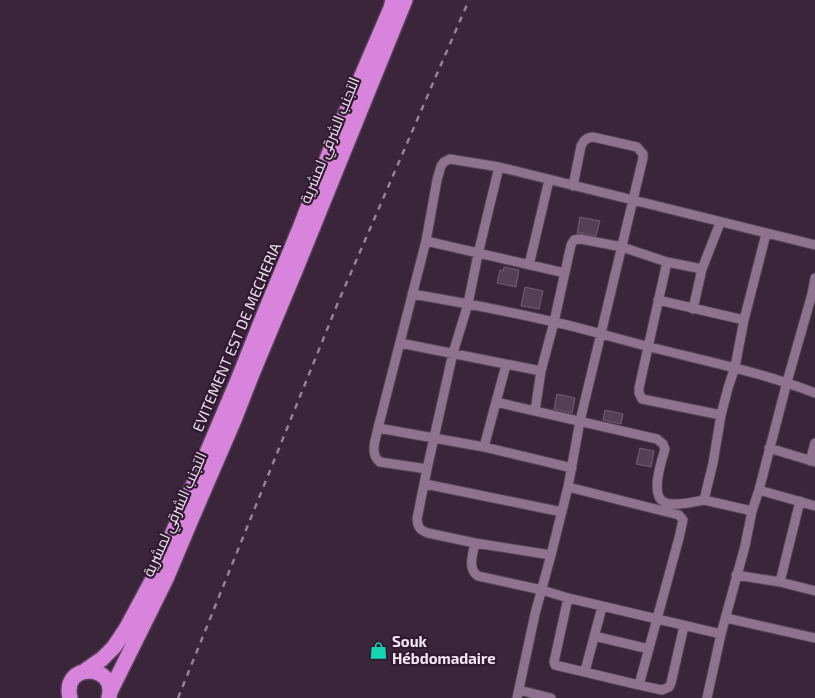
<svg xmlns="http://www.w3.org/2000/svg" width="815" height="698" font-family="'Exo 2',Cairo,sans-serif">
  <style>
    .building { fill: #563f56; stroke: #745c75 }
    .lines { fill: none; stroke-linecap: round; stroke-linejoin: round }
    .street-casing { stroke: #534154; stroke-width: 11 }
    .highway-casing { stroke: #534154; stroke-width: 18 }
    .street { stroke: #8d738d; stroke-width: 9 }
    .highway { stroke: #d884dc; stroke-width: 15 }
    .rail { stroke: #948395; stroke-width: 2.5; stroke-dasharray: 6 6; stroke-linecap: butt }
    .labels { text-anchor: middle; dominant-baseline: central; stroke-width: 4.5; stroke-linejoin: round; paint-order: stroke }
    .street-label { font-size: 15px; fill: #f3e5f3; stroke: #301b31 }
    .poi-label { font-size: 15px; font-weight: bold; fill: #f3e5f3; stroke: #301b31; text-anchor: start }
  </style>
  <rect width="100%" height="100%" fill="#3a253b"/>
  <!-- building -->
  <path class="building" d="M580,217L600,221L596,236L581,233H577Z
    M504,267L519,270L516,287L497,283L500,270L503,271Z
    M525,287L543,291L539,309L521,306Z
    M557,394L575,398L572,413L554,409Z
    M605,410L623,414L621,424L603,420Z
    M640,448L654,451L651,467L636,464Z"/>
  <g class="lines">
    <defs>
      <path id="street" d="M499,167L478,254L468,304L453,353L427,469L417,519C418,528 420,530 428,533L475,543L551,555
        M426,241L565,273
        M667,262L639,388V393L642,399L721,415L728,388L735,367L744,320L766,234
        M529,265L549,180
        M412,294C459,302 507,311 554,322C586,329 618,339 650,347C705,361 761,372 815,393
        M658,300L744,320
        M693,309L702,269L720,223
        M400,343L541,371
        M496,402L506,365
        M535,411L541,371L554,322L571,245L574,240L580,239L586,240L622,247L667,262L702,269
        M721,415L713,463L704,500L752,511
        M378,428L484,447L572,468
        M484,447L496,402L657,439L663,444L665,449C661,462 650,495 664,502C674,507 693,502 704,500
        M769,448L815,462
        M810,461L815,443
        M427,469L380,462C369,454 376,439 378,428L426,241L437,180L441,166L444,162L450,159L499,167L815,245
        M425,484L562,512
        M568,487L679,515L683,520L679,538L639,685L555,665L554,662L568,598
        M759,490L815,506
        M475,543C473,554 467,569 478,576L542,590L568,598L721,634
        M736,575L780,582L815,591
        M780,582L800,501
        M726,618L815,638
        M594,636L649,649
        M585,671L602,607
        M639,685L662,690L669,687L671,683L684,626
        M519,690L551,698
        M517,698L535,614L551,555L568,487L580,421L643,158V154L637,147L593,137C586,138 584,140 581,146L573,186
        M707,698L721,634L745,546L752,511L759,490L787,382L812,294L815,278"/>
      <path id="highway" d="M86,670L102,659L114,647L126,629L154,577L238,380L265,312L300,228L338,131L391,8L393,0
        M110,692L166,579L190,522L234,420L252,374L297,266L405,0
        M70,698C61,661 118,664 109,697"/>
    </defs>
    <!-- street casing -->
    <use href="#street" class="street-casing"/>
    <!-- highway casing -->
    <use href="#highway" class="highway-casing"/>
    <!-- street -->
    <use href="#street" class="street"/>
    <!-- highway -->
    <use href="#highway" class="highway"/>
    <!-- rail -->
    <path class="rail" d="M178,698L337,305L469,0"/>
  </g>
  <!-- icons -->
  <defs>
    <symbol id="shop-bare" viewBox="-9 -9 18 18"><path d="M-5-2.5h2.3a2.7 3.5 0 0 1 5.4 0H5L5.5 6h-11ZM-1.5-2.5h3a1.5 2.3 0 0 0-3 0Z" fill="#14d5b3" stroke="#301b31" stroke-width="2.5" paint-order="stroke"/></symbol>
  </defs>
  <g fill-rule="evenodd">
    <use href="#shop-bare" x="366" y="638" width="25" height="25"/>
  </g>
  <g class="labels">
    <!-- street labels -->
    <g class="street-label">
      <text transform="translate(329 140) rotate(-68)">التجنب الشرقي لمشرية</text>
      <text transform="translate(236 337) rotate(-67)">EVITEMENT EST DE MECHERIA</text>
      <text transform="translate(174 514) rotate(-66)">التجنب الشرقي لمشرية</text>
    </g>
    <!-- poi labels -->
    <g class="poi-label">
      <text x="392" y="641">Souk<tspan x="392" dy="17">Hébdomadaire</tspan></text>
    </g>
  </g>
</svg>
